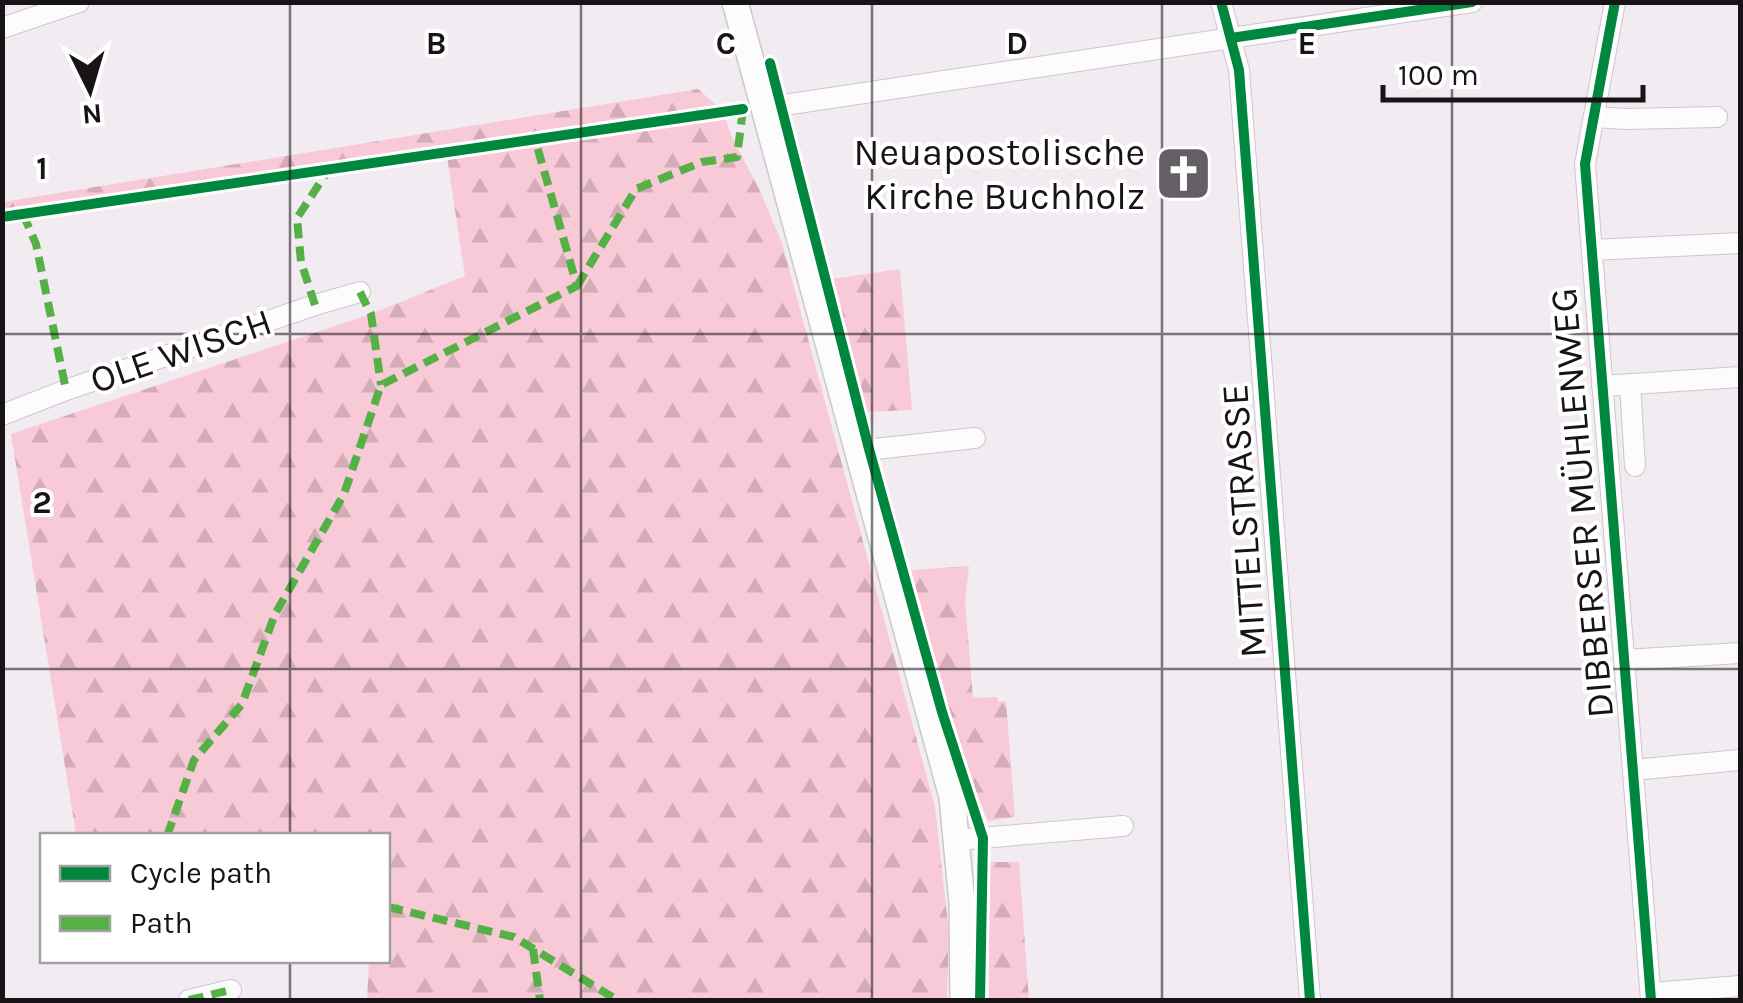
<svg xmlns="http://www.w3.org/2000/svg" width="1743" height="1003" font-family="Karla,sans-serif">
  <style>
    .forest { fill: url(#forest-firs) }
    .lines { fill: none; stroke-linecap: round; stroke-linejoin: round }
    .minor-casing { stroke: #cbc7cb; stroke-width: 22 }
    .major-casing { stroke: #cbc7cb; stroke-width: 28 }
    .minor { stroke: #fdfcfd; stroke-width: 20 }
    .major { stroke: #fdfcfd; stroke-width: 25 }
    .quiet { stroke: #55b145; stroke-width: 8; stroke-dasharray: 15 8; stroke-linecap: butt }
    .cycleway-casing { stroke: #fff; stroke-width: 16 }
    .cycleway { stroke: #00873e; stroke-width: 10 }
    .grid { fill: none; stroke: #171317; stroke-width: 2.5; stroke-opacity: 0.55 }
    .labels { text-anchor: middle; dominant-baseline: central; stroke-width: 8; stroke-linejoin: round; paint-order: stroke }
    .poi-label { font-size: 38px; fill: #171317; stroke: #fff; text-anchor: end }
    .street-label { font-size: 38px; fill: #171317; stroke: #fff }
    .grid-label { font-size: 32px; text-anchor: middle; font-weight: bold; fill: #171317; stroke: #fff; stroke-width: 8; stroke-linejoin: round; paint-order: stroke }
  </style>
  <defs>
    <pattern id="forest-firs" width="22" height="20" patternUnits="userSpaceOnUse" patternTransform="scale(2.5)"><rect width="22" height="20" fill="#f8c9d6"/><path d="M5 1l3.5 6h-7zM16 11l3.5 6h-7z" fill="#d4acb7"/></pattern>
  </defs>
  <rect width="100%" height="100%" fill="#f2ecf2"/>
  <!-- forest -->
  <path class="forest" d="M698,89L724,112L730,133L760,191L782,243L935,807L949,933L947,1000H367L369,961L388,960V836L76,834L11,434L371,314L465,276L447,157L3,222V202Z
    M900,269L912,410L867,412L831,279Z
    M969,566L965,600L973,698L997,697L998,702L1006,701L1015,817L988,821C953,741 934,654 911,570Z
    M989,862H1019L1029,1000H989Z"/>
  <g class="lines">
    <defs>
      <path id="minor" d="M1221,2L1239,70L1310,1000
        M1615,2L1585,164L1651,1000
        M2,28L79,2
        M764,108L1472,2
        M1594,117L1625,119L1717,117
        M1592,250L1740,243
        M1630,384L1635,466
        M1602,386L1740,377
        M2,415L66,390L315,305L360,292
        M857,451L975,438
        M1624,660L1740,653
        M1633,770L1740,760
        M957,840L1123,826
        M1651,993L1740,986
        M189,1000L231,990"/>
      <path id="major" d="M735,2L952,797L962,903L963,1000"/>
    </defs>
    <!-- minor casing -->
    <use href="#minor" class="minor-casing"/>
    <!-- major casing -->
    <use href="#major" class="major-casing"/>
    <!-- minor -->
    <use href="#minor" class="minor"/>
    <!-- major -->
    <use href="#major" class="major"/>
    <!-- quiet -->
    <path class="quiet" d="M23,214L36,244L66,390
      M577,286L636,189L702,162L737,157L743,109
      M360,292L371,314L381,385
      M315,305L301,262L297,218L329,169
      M167,836L194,760L242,704L275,614L344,494L381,385L577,286L535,139
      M388,907L514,937L617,1000
      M533,949L540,1000
      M189,1000L231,990"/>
    <defs>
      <path id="cycleway" d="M1221,2L1239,70L1310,1000
        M1615,2L1585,164L1651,1000
        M1231,38L1472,2
        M770,63L869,449L942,712L983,838L980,1000
        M2,217L743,109"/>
    </defs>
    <!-- cycleway casing -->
    <use href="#cycleway" class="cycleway-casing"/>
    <!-- cycleway -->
    <use href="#cycleway" class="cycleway"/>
  </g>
  <!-- grid -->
  <path class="grid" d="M290,2V836M581,2V1000M872,2V1000M1162,2V1000M1452,2V1000M2,334H1740M2,669H1740M290,960V1000"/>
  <!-- icons -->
  <defs>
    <symbol id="church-square" viewBox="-11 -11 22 22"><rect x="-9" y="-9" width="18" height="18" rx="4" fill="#645f64" stroke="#fff"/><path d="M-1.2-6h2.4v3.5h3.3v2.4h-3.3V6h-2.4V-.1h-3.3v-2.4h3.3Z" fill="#fff"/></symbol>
  </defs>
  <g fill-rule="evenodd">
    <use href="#church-square" x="1152" y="142" width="63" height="63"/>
  </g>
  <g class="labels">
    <!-- poi labels -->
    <g class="poi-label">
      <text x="1145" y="152">Neuapostolische<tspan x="1145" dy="44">Kirche Buchholz</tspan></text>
    </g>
    <!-- street labels -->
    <g class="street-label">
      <text transform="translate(181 351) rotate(-19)">OLE WISCH</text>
      <text transform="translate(1582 503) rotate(-95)">DIBBERSER MÜHLENWEG</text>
      <text transform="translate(1244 521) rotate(-94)">MITTELSTRASSE</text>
    </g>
  </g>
  <g class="grid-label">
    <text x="436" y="54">B</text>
    <text x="726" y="54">C</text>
    <text x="1017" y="54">D</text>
    <text x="1307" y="54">E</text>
    <text x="42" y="179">1</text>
    <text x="42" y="513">2</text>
  </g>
  <!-- border -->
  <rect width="1743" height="1003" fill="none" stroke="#171317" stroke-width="10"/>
  <!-- legend -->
  <rect x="40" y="833" width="350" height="130" fill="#ffffff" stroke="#a2a1a2" stroke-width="2.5"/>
  <rect x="60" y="866" width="50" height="15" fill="#00873e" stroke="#a2a1a2" stroke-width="2.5"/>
  <text x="130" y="883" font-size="30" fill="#171317">Cycle path</text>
  <rect x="60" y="916" width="50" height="15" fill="#55b145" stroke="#a2a1a2" stroke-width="2.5"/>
  <text x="130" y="933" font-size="30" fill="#171317">Path</text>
  <!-- north arrow -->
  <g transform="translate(90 90) rotate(175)" stroke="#ffffff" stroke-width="8" paint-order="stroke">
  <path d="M0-8L18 38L0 25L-18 38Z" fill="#171317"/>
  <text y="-15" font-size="28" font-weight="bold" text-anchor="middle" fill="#171317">N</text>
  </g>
  <!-- scale -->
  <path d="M1383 85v15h260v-15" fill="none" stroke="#171317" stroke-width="5"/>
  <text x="1398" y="85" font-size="30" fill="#171317" stroke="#ffffff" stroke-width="8" paint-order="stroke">100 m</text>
</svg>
